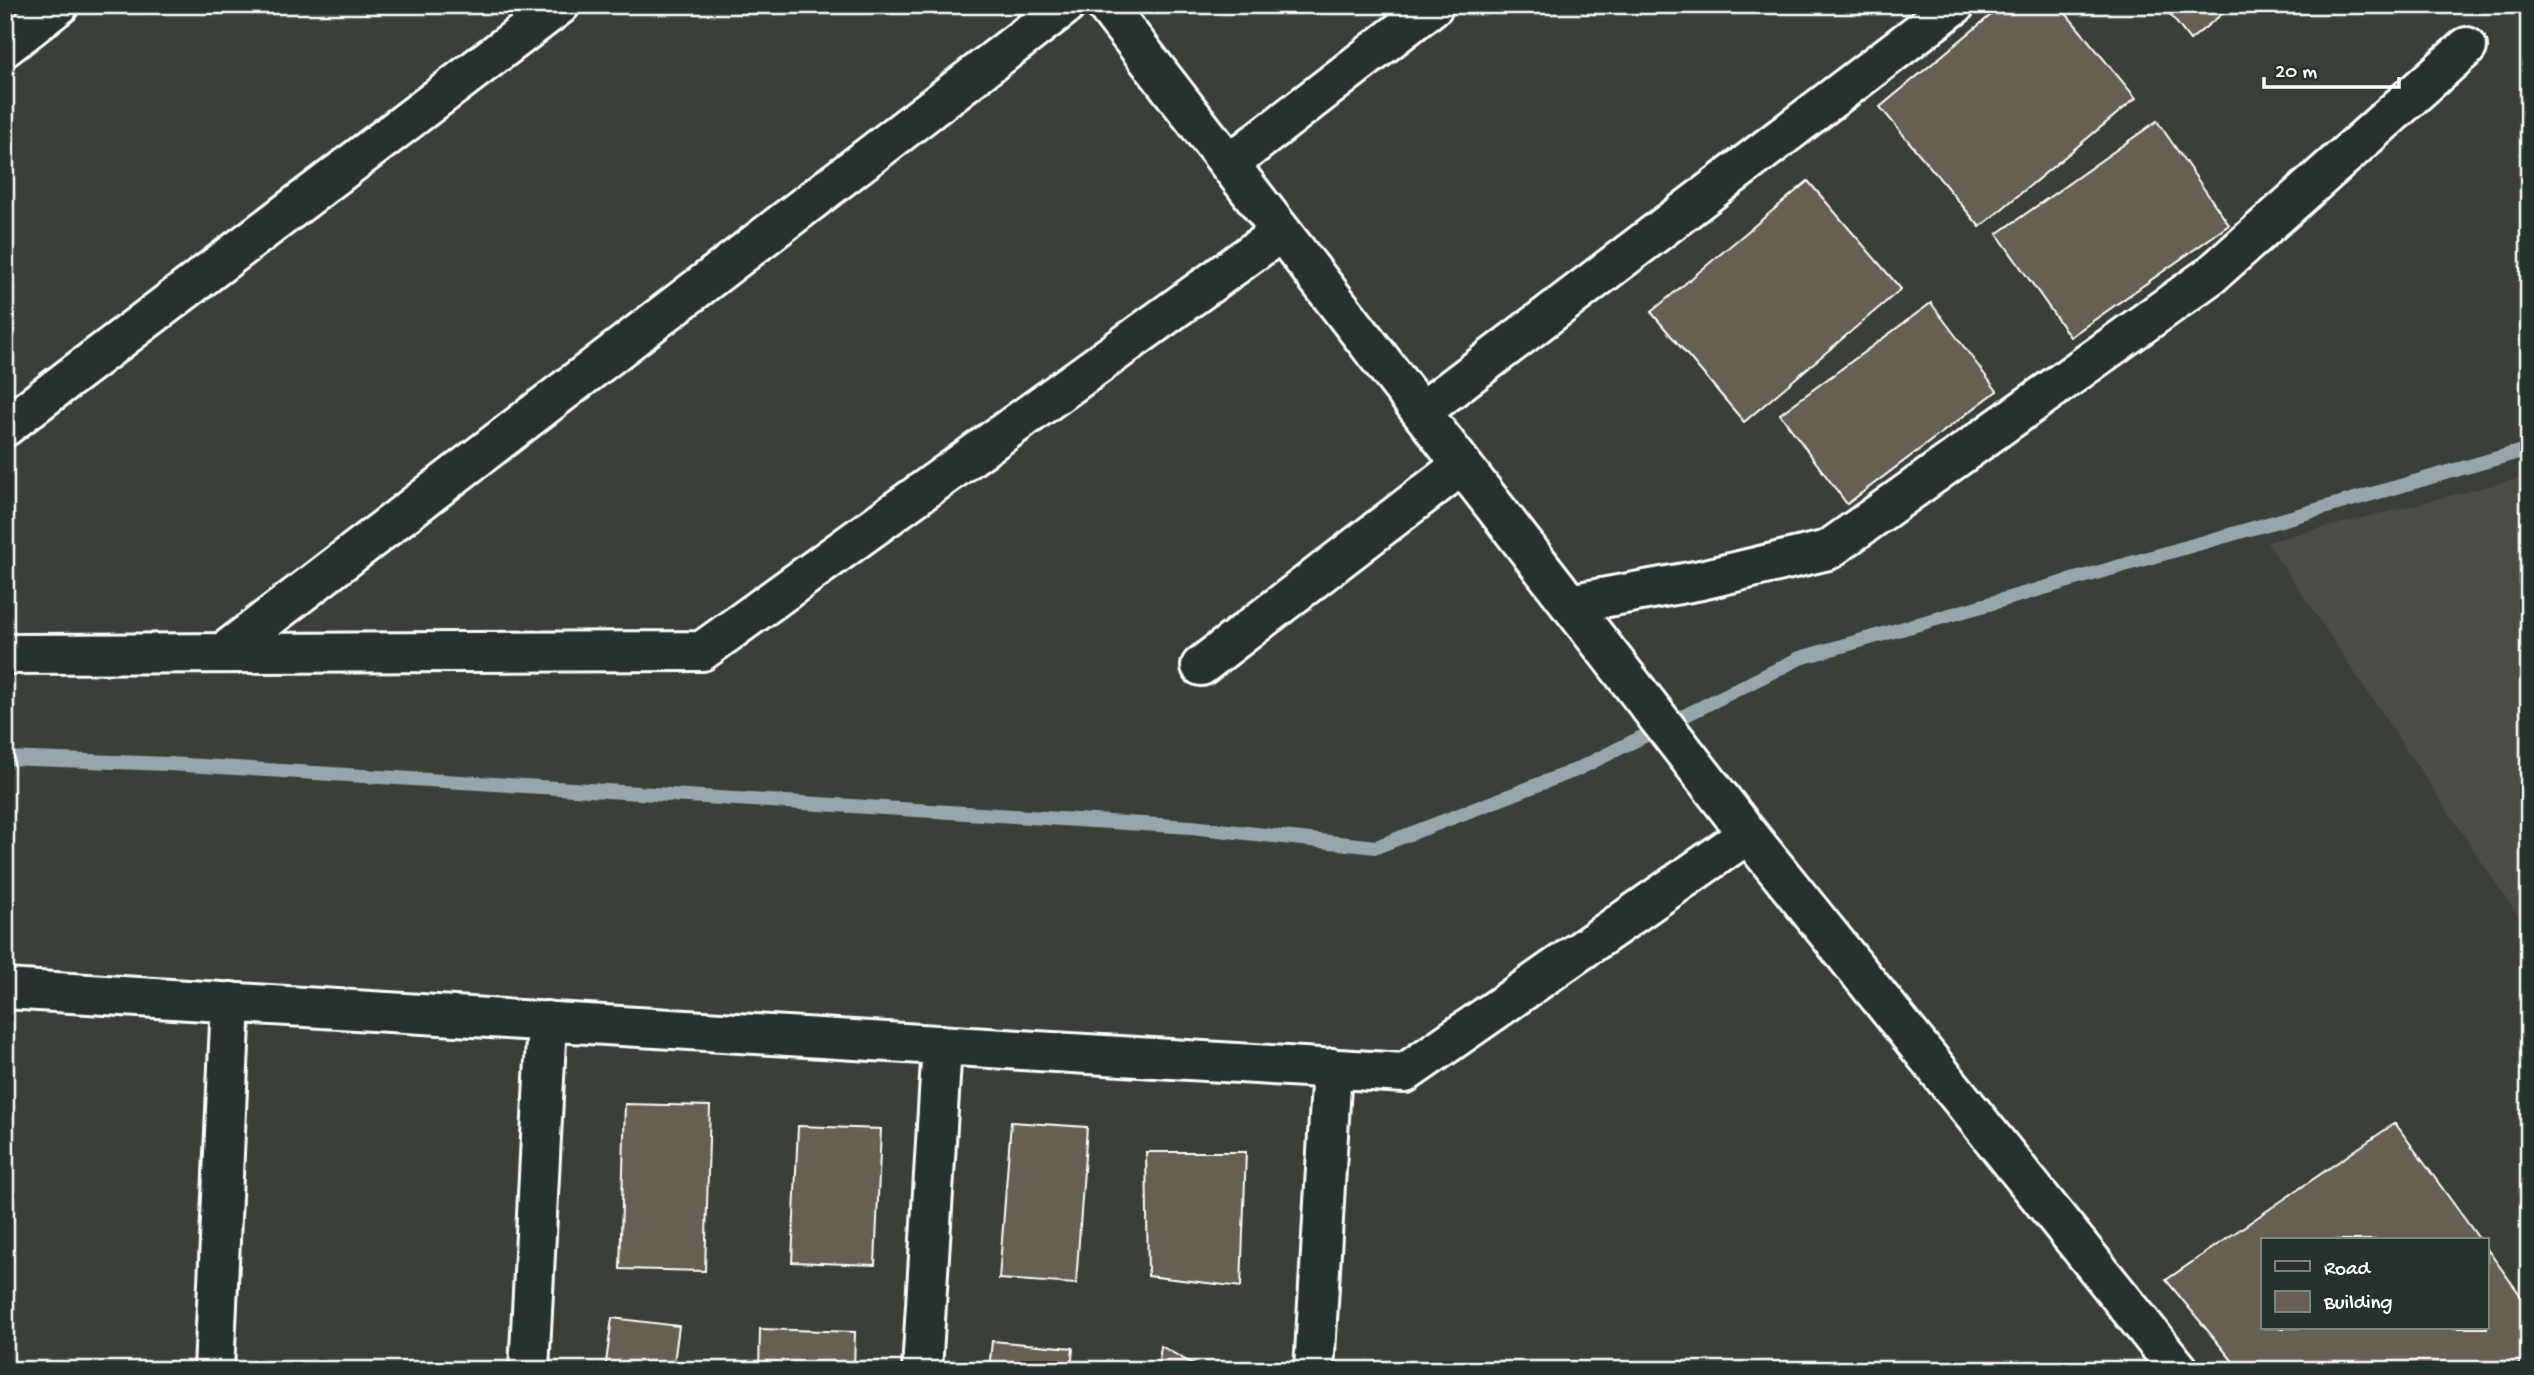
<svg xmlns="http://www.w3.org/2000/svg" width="2534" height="1375" font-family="'Gochi Hand',sans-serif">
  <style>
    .built { fill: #4c4d44 }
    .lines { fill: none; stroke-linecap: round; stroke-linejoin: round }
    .stream { stroke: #97a6ad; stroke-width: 14 }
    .building { fill: #685e53; stroke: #fff; stroke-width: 2 }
    .minor-casing { stroke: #fff; stroke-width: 44 }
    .minor { stroke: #26332d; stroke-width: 38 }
  </style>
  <rect width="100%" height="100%" fill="#3a4038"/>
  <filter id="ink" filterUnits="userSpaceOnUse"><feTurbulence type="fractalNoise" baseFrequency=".0143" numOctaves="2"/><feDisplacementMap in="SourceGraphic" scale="14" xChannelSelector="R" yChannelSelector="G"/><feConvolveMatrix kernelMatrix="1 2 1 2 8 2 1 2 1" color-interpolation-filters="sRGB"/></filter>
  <g filter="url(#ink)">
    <!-- built -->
    <path class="built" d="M2529,476V932L2267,542Z"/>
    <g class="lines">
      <!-- stream -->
      <path class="stream" d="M5,758L169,764L1191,827L1376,847L1576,770L1800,658L2529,449"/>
    </g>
    <!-- building -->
    <path class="building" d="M2003,5H2059L2136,98L1980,227L1880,107Z
      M2163,5H2233L2190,40Z
      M2157,121L2229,225L2070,337L1997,234Z
      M1808,181L1901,289L1744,422L1651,312Z
      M1931,303L1997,391L1847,504L1780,414Z
      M625,1104L710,1106L705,1271L620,1269Z
      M1011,1122L1087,1127L1076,1284L999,1279Z
      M2395,1123L2480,1240H2263V1328H2487V1249L2529,1307V1356L2511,1370H2240L2166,1280Z
      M798,1126L881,1129L875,1265L792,1262Z
      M1146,1152H1246L1241,1287L1148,1276Z
      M612,1318L679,1326L673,1370H605Z
      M760,1329L855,1332L854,1370H759Z
      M992,1341L1073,1348L1071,1370H989Z
      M1161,1346L1203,1370H1158Z"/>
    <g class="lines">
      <defs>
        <path id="minor" d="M1106,5L1748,834L2179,1370
          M5,47L59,5
          M1229,164L1434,5
          M1421,412L1955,5
          M5,427L560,5
          M1569,604L1701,580L1828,550L2211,275L2467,47
          M223,653L1066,5
          M5,654L702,651L1281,232
          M1201,666L1462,465
          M5,989L1405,1073L1748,834
          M214,1370L231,1002
          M529,1370L547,1021
          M922,1370L942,1045
          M1314,1370L1332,1068"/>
      </defs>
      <!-- minor casing -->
      <use href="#minor" class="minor-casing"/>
      <!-- minor -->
      <use href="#minor" class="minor"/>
    </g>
  </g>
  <!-- margin -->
  <rect width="2534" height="1375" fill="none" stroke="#26332d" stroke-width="28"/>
  <rect x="14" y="14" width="2506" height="1347" fill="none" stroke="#fff" stroke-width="2.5" filter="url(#ink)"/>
  <!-- legend -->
  <rect x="2261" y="1238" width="228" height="91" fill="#26332d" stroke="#7d8581" stroke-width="2"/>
  <rect x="2275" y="1261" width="35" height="10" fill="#26332d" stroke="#7d8581" stroke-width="2"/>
  <text x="2324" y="1274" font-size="21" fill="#ffffff">Road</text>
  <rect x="2275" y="1291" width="35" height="21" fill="#685e53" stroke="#7d8581" stroke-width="2"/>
  <text x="2324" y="1308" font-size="21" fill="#ffffff">Building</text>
  <!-- scale -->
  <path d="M2264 77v10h135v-10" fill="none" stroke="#ffffff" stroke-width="3.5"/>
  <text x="2275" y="77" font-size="21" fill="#ffffff" stroke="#26332d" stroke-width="5" paint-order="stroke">20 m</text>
</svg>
